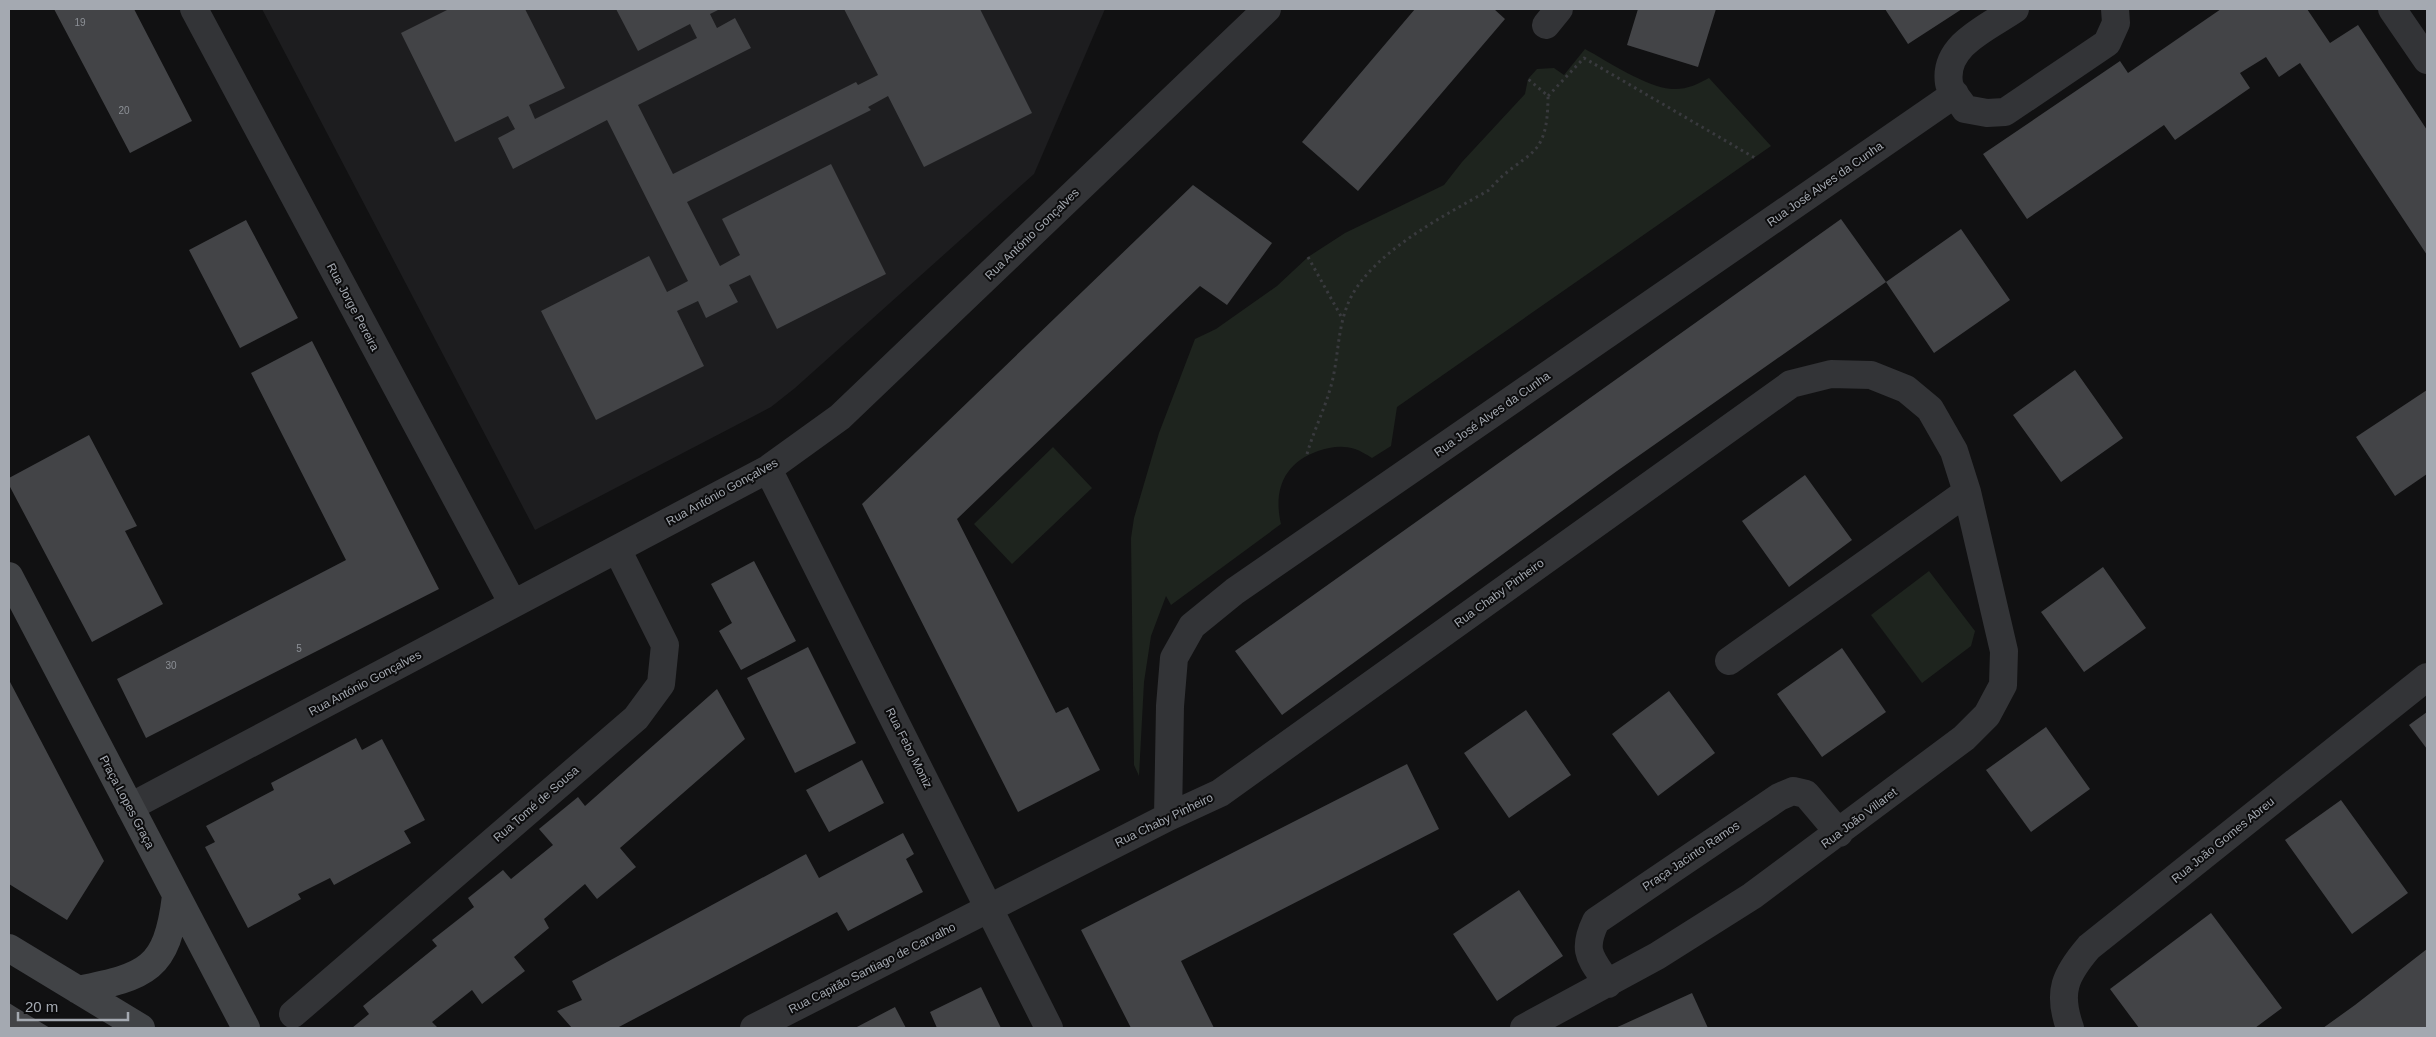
<svg xmlns="http://www.w3.org/2000/svg" width="2436" height="1037" font-family="Helvetica,sans-serif">
  <style>
    .built { fill: #1d1d1f }
    .green { fill: #1e241e }
    .building { fill: #434447 }
    .lines { fill: none; stroke-linecap: round; stroke-linejoin: round }
    .path { stroke: #393a3e; stroke-width: 3; stroke-dasharray: 2.5 4; stroke-linecap: butt }
    .street { stroke: #333437; stroke-width: 28 }
    .secondary { stroke: #414346; stroke-width: 28 }
    .labels { text-anchor: middle; dominant-baseline: central; stroke-width: 4; stroke-linejoin: round; paint-order: stroke }
    .number-label { font-size: 10px; fill: #8c9096 }
    .street-label { font-size: 12px; fill: #a4a9b1; stroke: #0c0c0d }
  </style>
  <rect width="100%" height="100%" fill="#111112"/>
  <!-- built -->
  <path class="built" d="M262,9H1105L1034,174L795,388L771,407L535,530Z"/>
  <!-- green -->
  <path class="green" d="M1585,49C1607,61 1648,88 1672,89C1686,90 1698,84 1709,78L1771,146L1397,407L1391,446L1372,458C1367,455 1361,451 1355,449C1342,445 1330,447 1318,451C1284,463 1273,490 1281,524L1171,605L1166,596L1151,636L1144,682L1139,776L1134,765L1131,538L1134,518L1159,433L1195,339L1216,329L1277,286L1308,257L1345,233L1444,185L1462,162L1525,94L1528,79L1537,69L1554,68L1564,75Z
    M1053,447L1092,488L1012,564L974,524Z
    M1929,571L1975,631L1971,646L1922,683L1871,615Z"/>
  <!-- building -->
  <path class="building" d="M54,9H134L192,121L130,153Z
    M449,9H525L565,88L529,105L535,119L697,38L690,24L638,51L616,9H720L710,14L717,28L735,18L751,48L638,105L673,174L856,82L858,85L878,75L844,9H980L1032,113L924,167L888,96L868,107L871,110L687,202L720,266L740,255L722,219L831,164L886,274L777,329L750,275L729,285L738,302L706,318L698,301L677,311L704,366L596,420L541,311L649,256L667,292L688,281L607,120L513,169L498,138L515,129L508,116L455,142L401,33Z
    M1415,9H1494L1505,19L1358,191L1302,142Z
    M1638,9H1716L1698,67L1627,45Z
    M1885,9H1962L1908,44Z
    M2221,9H2307L2330,43L2358,25L2427,130V255L2300,63L2279,77L2266,57L2240,73L2250,88L2175,140L2164,125L2027,219L1983,154L2120,61L2128,73Z
    M1193,185L1272,243L1227,305L1200,286L957,519L1056,713L1068,707L1100,770L1018,812L862,504Z
    M1841,219L1886,282L1617,471L1282,715L1235,651Z
    M246,220L298,318L240,348L189,250Z
    M1961,229L2010,300L1934,353L1886,282Z
    M312,341L439,589L146,738L117,679L346,560L251,373Z
    M2075,370L2123,438L2061,482L2013,415Z
    M2427,390V474L2395,496L2356,437Z
    M89,435L137,526L125,531L163,604L92,642L9,485V478Z
    M1805,475L1852,540L1789,587L1742,521Z
    M754,561L796,641L741,670L719,631L732,623L711,584Z
    M2103,567L2146,628L2084,672L2041,612Z
    M808,647L856,743L795,773L747,678Z
    M1842,648L1886,712L1822,757L1777,694Z
    M9,680L104,861L67,920L9,884Z
    M717,689L745,739L620,848L636,867L597,899L585,884L544,919L549,928L514,957L525,971L482,1004L472,990L432,1022L438,1028H352L369,1014L363,1006L437,946L432,940L474,907L468,898L503,870L511,879L553,845L539,829L578,797L585,806Z
    M1669,691L1715,753L1658,796L1612,734Z
    M1526,710L1571,775L1509,818L1464,753Z
    M2427,712V749L2409,725Z
    M2046,727L2090,789L2031,832L1986,770Z
    M356,738L362,750L382,739L425,820L404,831L411,843L334,885L330,878L298,894L301,899L248,928L205,847L215,842L206,826L274,790L271,783Z
    M862,760L884,803L829,832L806,790Z
    M1407,764L1439,829L1181,961L1214,1028H1131L1081,930Z
    M2341,800L2408,893L2352,934L2285,840Z
    M903,833L914,854L906,859L923,892L848,931L837,912L617,1028H572L557,1011L582,1000L572,981L806,854L819,878Z
    M1519,890L1563,956L1497,1001L1453,934Z
    M2211,913L2282,1008L2255,1028H2139L2110,989Z
    M2427,949V1028H2323L2355,1005Z
    M981,987L1001,1028H937L930,1012Z
    M1692,993L1708,1028H1615L1622,1025Z
    M9,1003L17,1008L50,1028H9Z
    M895,1007L906,1028H855Z"/>
  <g class="lines">
    <!-- path -->
    <path class="path" d="M1548,96L1584,58L1755,158
      M1308,257L1342,318
      M1307,454C1314,429 1327,405 1333,378C1339,350 1338,323 1351,297C1376,250 1444,216 1489,190C1525,148 1548,164 1548,96L1528,79"/>
    <!-- street -->
    <path class="street" d="M194,9L513,604
      M2015,9C1989,27 1943,45 1949,83C1950,91 1961,102 1965,109L1987,113L2005,112L2107,43L2116,23L2115,9
      M2392,9L2427,60
      M1546,25L1559,9
      M768,469L1049,1028
      M1729,661L1967,492
      M130,807L768,469L840,417L1267,9
      M1168,817L1170,706L1174,658L1192,626L1235,591L1955,94
      M1608,984C1591,958 1581,952 1596,921L1779,797L1793,791L1806,794L1839,833
      M293,1014L636,718L661,684L665,645L617,549
      M754,1028L1168,817L1220,793L1791,384L1831,374L1871,375L1906,389L1930,409L1954,451L1967,492L2004,651L2003,685L1987,715L1964,738L1752,896L1657,956L1524,1028
      M2070,1028C2057,992 2065,975 2089,947L2427,677"/>
    <!-- secondary -->
    <path class="secondary" d="M9,576L246,1028
      M9,948L141,1028
      M78,990C147,976 167,970 176,896"/>
  </g>
  <g class="labels">
    <!-- number labels -->
    <g class="number-label">
      <text x="80" y="22">19</text>
      <text x="124" y="110">20</text>
      <text x="299" y="648">5</text>
      <text x="171" y="665">30</text>
    </g>
    <!-- street labels -->
    <g class="street-label">
      <text transform="translate(1825 184) rotate(-35)">Rua José Alves da Cunha</text>
      <text transform="translate(1032 234) rotate(-44)">Rua António Gonçalves</text>
      <text transform="translate(353 307) rotate(62)">Rua Jorge Pereira</text>
      <text transform="translate(1492 414) rotate(-35)">Rua José Alves da Cunha</text>
      <text transform="translate(722 492) rotate(-29)">Rua António Gonçalves</text>
      <text transform="translate(1499 593) rotate(-36)">Rua Chaby Pinheiro</text>
      <text transform="translate(365 683) rotate(-28)">Rua António Gonçalves</text>
      <text transform="translate(909 748) rotate(63)">Rua Febo Moniz</text>
      <text transform="translate(127 802) rotate(62)">Praça Lopes Graça</text>
      <text transform="translate(536 804) rotate(-41)">Rua Tomé de Sousa</text>
      <text transform="translate(1859 818) rotate(-37)">Rua João Villaret</text>
      <text transform="translate(1164 820) rotate(-26)">Rua Chaby Pinheiro</text>
      <text transform="translate(2223 840) rotate(-39)">Rua João Gomes Abreu</text>
      <text transform="translate(1691 856) rotate(-34)">Praça Jacinto Ramos</text>
      <text transform="translate(872 968) rotate(-27)">Rua Capitão Santiago de Carvalho</text>
    </g>
  </g>
  <!-- border -->
  <rect width="2436" height="1037" fill="none" stroke="#a4a9b1" stroke-width="20"/>
  <!-- scale -->
  <path d="M18 1012v8h110v-8" fill="none" stroke="#a4a9b1" stroke-width="2.5"/>
  <text x="25" y="1012" font-size="15" fill="#a4a9b1" stroke="#0c0c0d" stroke-width="4" paint-order="stroke">20 m</text>
</svg>
